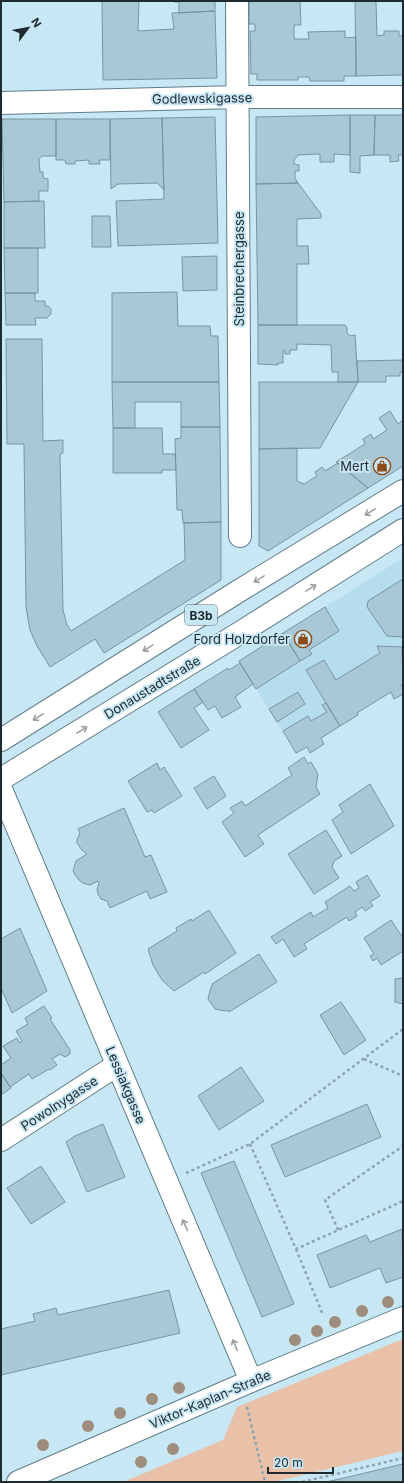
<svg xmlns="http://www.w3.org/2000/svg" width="404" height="1483" font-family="Inter,sans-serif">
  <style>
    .built { fill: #b6ddee }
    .green { fill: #e8c1a8 }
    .building { fill: #a9c8d5; stroke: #7794a1 }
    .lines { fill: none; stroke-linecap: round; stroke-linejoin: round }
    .minor-casing { stroke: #607d89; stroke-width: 24 }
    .primary-casing { stroke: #607d89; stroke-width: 24 }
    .path { stroke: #8da5af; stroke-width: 2.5; stroke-dasharray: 3 3; stroke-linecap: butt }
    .minor { stroke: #fff; stroke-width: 22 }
    .primary { stroke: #fff; stroke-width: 22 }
    .tree { fill: #9e8d7c }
    .oneway { stroke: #9a9fa1 }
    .labels { text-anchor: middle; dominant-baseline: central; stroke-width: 4; stroke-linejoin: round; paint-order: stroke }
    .shield { fill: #c8e7f4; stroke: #51636a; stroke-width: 1 }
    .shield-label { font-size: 12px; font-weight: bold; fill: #1e2a2f }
    .street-label { font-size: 13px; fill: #1e2a2f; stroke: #c8e7f4 }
    .poi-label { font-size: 13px; fill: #1e2a2f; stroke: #c8e7f4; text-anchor: end }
  </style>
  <rect width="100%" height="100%" fill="#c8e7f4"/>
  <!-- built -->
  <path class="built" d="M403,558V684L401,685L403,688L394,699L391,692L357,713L358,715L321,738L324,744L310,753L307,747L296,753L239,661Z"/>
  <!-- green -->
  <path class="green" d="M403,1339V1451L274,1482H123L223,1440L237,1407Z"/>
  <!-- building -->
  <path class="building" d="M102,1H139L138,31L174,29L172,13L215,11L217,78L103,80Z
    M174,1H215V11L179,13V2H174Z
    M249,1H300L301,25H294V39H309L308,32L345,31V38L356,37V76H344V81H310L309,77H298V80H257V74H251L250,31H255V24H249Z
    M355,1H376L377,36L384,35V31H399V36H403V75L356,76Z
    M350,115V155L334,154V162H320V154L298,155L294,160V164L299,165V171H295V178L298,183L256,184V117Z
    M350,115H375L374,155L360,156V173L350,172Z
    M375,115H403V155H398L399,161L390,162V155H374Z
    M215,117L218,243L118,246L116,201L164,199L162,118Z
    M162,118L164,190L157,183L118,184L111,189L110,119Z
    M2,119H56V156H42L39,159L40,172H43V178L48,179V191H39V201L4,202Z
    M56,119H110V160H99L100,164H89V160L75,161V164H66L65,160H56Z
    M298,183L321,214V218L297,219V246H308L309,264H297V325H258L256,184Z
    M44,201L45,248H4V202Z
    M92,216H110L111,247H92Z
    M4,248H38V293H5Z
    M217,256V290L183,291L182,257Z
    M177,292L178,326H210L211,336H218L219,382H112V293Z
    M5,293H35V301H45V306H48L51,309V314L47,318H35L36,325H6Z
    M258,325H345L347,328V333L350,336L355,335L358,382H338V372H332L331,345L297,344V350H290V354H285V350L283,351V363H278V365L258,364Z
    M6,339H42L43,441L63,440V453L60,454L63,610L67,625L71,631L185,560L184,523L221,522V580L104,653L95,639L50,667L37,646L30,630L26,607L24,444H7Z
    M403,360V372H400V376H386V382H358L357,361Z
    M112,382H219L220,427H181V402H135V428H113Z
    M259,382H358L320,448L259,449Z
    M390,411L398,424L403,420V466L368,488L336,462L365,444L363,439L371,434L373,439L387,430L379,418Z
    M181,427H220L221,522L183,523L182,510H177L175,439L181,438Z
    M113,428H162L163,454H175L176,470H162V473H113Z
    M297,448V481L304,484L317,476L315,472L322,467L325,471L338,463L368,488L268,551L259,546V449Z
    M403,579V637L387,636L367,607L368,601Z
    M325,607L339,631L309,650L312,654L300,661L283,633Z
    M283,633L300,661L256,689L239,661Z
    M377,646L402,647L403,684L401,685L403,688V694L394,699L391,692L357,713L358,715L340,726L306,670L324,660L336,680L380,653Z
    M240,663L253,684L235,697L241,707L222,718L215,706L208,710L194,689L228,668L229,670Z
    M194,689L203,702L194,708L209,730L181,748L158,712Z
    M298,692L305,704L277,722L269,709Z
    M326,703L340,726L321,738L324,744L310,753L307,747L296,753L283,731L308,716L311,721L327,712L322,705Z
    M304,757L308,764L311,762L318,774L316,787L320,794L258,835L264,844L245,857L222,822L234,813L230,808L242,801L245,806L292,775L288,768Z
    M157,763L160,770L164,767L182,796L154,813L152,810L147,812L128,781Z
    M214,776L226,796L207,809L194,788Z
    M370,784L394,826L351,854L332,820L343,812L339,805Z
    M124,808L145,857L151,855L167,892L150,899L147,891L110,908L107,901L101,899L98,894L97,889L99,884L98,881L90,885L83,883L79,880L75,875L73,871L76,861L87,854L82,850L77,843V840L80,833L78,829Z
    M326,830L342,856L334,861L332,867L339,878L314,894L288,854Z
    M367,875L380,896L370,902L373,906L365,911L362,907L355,912L357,916L349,921L347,917L304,944L307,949L294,957L283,939L276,944L271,937L311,912L313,917L328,908L325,902L350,886L354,891L359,888L356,882Z
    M209,910L236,953L205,974L204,972L174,991L162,980L153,965L148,949L177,931L176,928L191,919L192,921Z
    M391,920L403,938V951L381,965L377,958L373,961L370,956L374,954L364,938Z
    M20,928L47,991L12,1013L1,988V939Z
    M259,954L277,982L229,1012L228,1010L226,1011L215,1009L208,999L211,987L213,986L212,984Z
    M403,978V1004L395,1002V979Z
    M341,1002L366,1040L344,1055L320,1015Z
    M44,1006L52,1018L50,1019L70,1050V1054L65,1057L60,1054L52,1059L57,1065L50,1070L49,1069L32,1079L29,1074L10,1087L1,1073V1065L11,1058L3,1046L17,1038L20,1043L22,1041L16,1031L28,1024L25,1018Z
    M241,1067L264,1101L219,1130L198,1096Z
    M1,1073L11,1088L1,1095Z
    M367,1104L381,1137L285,1177L271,1145Z
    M103,1124L125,1177L87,1192L66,1142L75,1136Z
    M234,1161L294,1304L262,1317L201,1173Z
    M41,1166L65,1202L31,1224L7,1188Z
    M402,1229L403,1277L386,1283L380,1268L330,1288L317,1255L366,1235L370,1242Z
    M169,1290L180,1333L1,1375V1329L35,1321L33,1314L56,1308L58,1315Z
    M403,1464V1482H326L344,1478Z"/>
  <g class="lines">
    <defs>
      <path id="minor" d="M237,1L240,536
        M1,103L238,97H403
        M1,789L251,1381
        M1,1140L117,1065
        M18,1482L251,1381L403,1318"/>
      <path id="primary" d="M1,740L242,589L403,491
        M1,779L243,631L403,530"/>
    </defs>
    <!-- minor casing -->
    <use href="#minor" class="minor-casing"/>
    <!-- primary casing -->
    <use href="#primary" class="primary-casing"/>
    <!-- path -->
    <path class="path" d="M364,1059L403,1076
      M250,1144L296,1249L401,1202L403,1198
      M186,1173L250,1144L403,1029
      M338,1230L325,1200L403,1146
      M296,1249L323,1315
      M247,1407L265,1482
      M302,1482L403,1458"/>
    <!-- minor -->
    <use href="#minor" class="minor"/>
    <!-- primary -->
    <use href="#primary" class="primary"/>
  </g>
  <!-- trees -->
  <g class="tree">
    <circle cx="388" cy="1302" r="6"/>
    <circle cx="362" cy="1311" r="6"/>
    <circle cx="335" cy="1322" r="6"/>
    <circle cx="317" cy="1331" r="6"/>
    <circle cx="295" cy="1340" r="6"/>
    <circle cx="179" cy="1388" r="6"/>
    <circle cx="152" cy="1399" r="6"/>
    <circle cx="120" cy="1413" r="6"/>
    <circle cx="88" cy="1426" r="6"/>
    <circle cx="43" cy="1445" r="6"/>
    <circle cx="173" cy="1449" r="6"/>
    <circle cx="141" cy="1462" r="6"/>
  </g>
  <!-- one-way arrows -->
  <defs><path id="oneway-shaft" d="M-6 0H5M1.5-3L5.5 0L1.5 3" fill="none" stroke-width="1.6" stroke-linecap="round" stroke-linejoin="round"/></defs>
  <g class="oneway">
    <use href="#oneway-shaft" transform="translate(370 512) rotate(149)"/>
    <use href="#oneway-shaft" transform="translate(259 579) rotate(149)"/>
    <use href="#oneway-shaft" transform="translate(311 588) rotate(-32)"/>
    <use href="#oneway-shaft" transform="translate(148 648) rotate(148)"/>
    <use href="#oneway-shaft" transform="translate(38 717) rotate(148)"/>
    <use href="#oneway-shaft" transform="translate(82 730) rotate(-31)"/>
    <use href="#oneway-shaft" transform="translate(185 1225) rotate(-113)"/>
    <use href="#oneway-shaft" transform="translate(235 1345) rotate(-113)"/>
  </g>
  <!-- icons -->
  <defs>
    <symbol id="shop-ring" viewBox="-11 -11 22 22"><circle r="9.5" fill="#c8e7f4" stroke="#8d4b18" stroke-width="1.5"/><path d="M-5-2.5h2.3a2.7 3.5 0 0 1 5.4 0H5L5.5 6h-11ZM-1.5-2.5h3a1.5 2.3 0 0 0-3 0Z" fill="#8d4b18"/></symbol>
  </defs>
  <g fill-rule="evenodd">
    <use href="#shop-ring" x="372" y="456" width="20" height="20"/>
    <use href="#shop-ring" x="293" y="629" width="20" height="20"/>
  </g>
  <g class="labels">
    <!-- shield labels -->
    <rect class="shield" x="185" y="605" width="32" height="20" rx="3"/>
    <g class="shield-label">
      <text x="201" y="615">B3b</text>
    </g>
    <!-- street labels -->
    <g class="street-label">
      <text transform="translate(202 98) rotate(-1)">Godlewskigasse</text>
      <text transform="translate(239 269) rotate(-90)">Steinbrechergasse</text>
      <text transform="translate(152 687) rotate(-31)">Donaustadtstraße</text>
      <text transform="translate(126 1085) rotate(67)">Lessiakgasse</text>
      <text transform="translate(59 1103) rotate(-33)">Powolnygasse</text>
      <text transform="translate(210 1399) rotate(-23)">Viktor-Kaplan-Straße</text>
    </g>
    <!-- poi labels -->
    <g class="poi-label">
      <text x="369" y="466">Mert</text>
      <text x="290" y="639">Ford Holzdorfer</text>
    </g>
  </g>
  <!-- border -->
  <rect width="404" height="1483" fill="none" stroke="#1e2a2f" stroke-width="4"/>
  <!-- north arrow -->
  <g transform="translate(28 28) rotate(58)" stroke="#c8e7f4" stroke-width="3" paint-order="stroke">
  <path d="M0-3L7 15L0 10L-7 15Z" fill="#1e2a2f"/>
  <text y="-6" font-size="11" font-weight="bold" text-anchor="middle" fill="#1e2a2f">N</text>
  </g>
  <!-- scale -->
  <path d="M268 1467v6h65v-6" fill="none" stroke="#1e2a2f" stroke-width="2"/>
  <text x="274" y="1467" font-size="12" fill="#1e2a2f" stroke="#c8e7f4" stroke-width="3" paint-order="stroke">20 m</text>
</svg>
